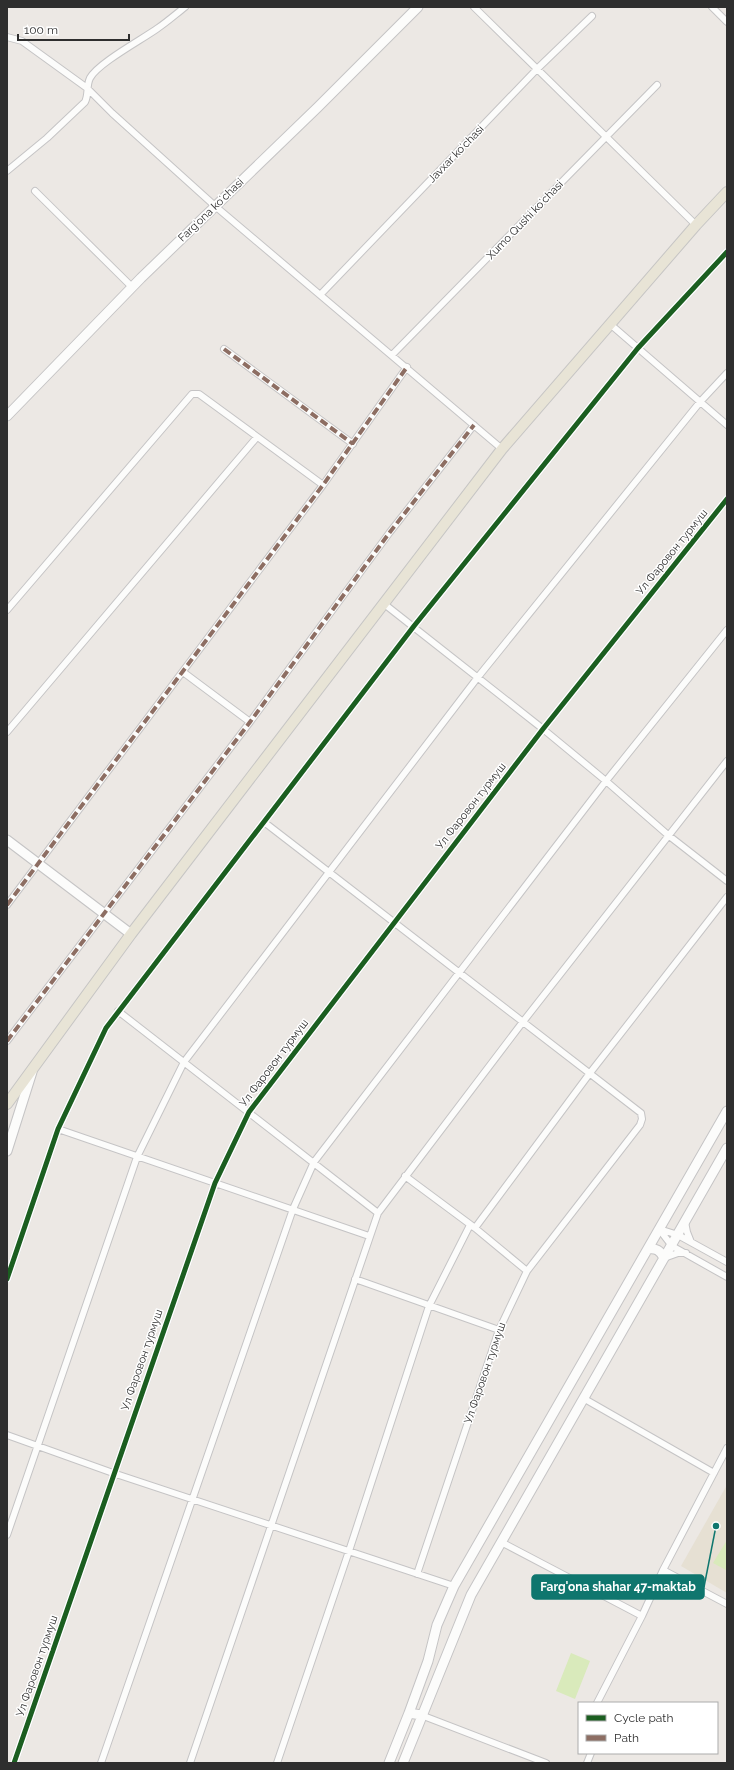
<svg xmlns="http://www.w3.org/2000/svg" width="734" height="1770" font-family="Raleway,sans-serif">
  <style>
    .education { fill: #e6e0d3 }
    .pitch { fill: #d9eabb }
    .lines { fill: none; stroke-linecap: round; stroke-linejoin: round }
    .street-casing { stroke: #c5c4c5; stroke-width: 8 }
    .secondary-casing { stroke: #c5c4c5; stroke-width: 11 }
    .primary-casing { stroke: #c6c5c4; stroke-width: 12 }
    .street { stroke: #fcfcfb; stroke-width: 6 }
    .secondary { stroke: #fcfcfb; stroke-width: 9 }
    .primary { stroke: #e8e4d6; stroke-width: 10 }
    .quiet { stroke: #8d6e63; stroke-width: 4; stroke-dasharray: 8 4; stroke-linecap: butt }
    .cycleway-casing { stroke: #fff; stroke-width: 8 }
    .cycleway { stroke: #1b5e20; stroke-width: 5 }
    .labels { text-anchor: middle; dominant-baseline: central; stroke-width: 3; stroke-linejoin: round; paint-order: stroke }
    .street-label { font-size: 11px; fill: #2e2e2e; stroke: #fff }
    .leader { fill: none; stroke: #0f766e; stroke-width: 1.5 }
    .callout-dot { fill: #0f766e; stroke: #fff; stroke-width: 1.5 }
    .callout { fill: #0f766e; stroke: #0f766e; stroke-width: 1.5 }
    .callout-label { font-size: 12px; text-anchor: middle; font-weight: bold; fill: #fff }
  </style>
  <rect width="100%" height="100%" fill="#ece8e4"/>
  <!-- education -->
  <path class="education" d="M727,1485V1593L681,1566Z"/>
  <!-- pitch -->
  <path class="pitch" d="M727,1540V1568L726,1570L713,1563Z
    M571,1653L590,1661L575,1699L556,1691Z"/>
  <g class="lines">
    <defs>
      <path id="street" d="M474,7L696,225
        M712,7L727,22
        M7,37L22,41L87,88L112,113L215,206L502,449
        M7,171L47,138L85,102C89,94 86,86 90,78C98,63 143,39 158,28C167,22 176,14 185,7
        M35,191L132,287
        M321,294L537,69L592,16
        M610,324L727,425
        M224,349L353,444
        M392,355L657,85
        M383,603L543,729L606,781L668,835L727,881
        M7,610L192,394H199L323,485
        M183,672L250,722
        M7,732L257,437
        M264,822L641,1113L642,1119L640,1125L527,1271L499,1330L417,1574
        M7,905L323,485L407,367
        M118,1011L378,1213
        M7,1041L250,722L390,532L474,425
        M58,1129L369,1236
        M405,1176L475,1228L527,1271
        M685,1222L687,1232L691,1242
        M475,1228L590,1073L727,897
        M664,1258L678,1253H686
        M727,1262L678,1235L659,1229L672,1246L727,1277
        M7,1279L58,1129L106,1028L414,626L638,348L727,252
        M355,1279L499,1330
        M583,1398L714,1473
        M7,1435L113,1473L454,1586
        M727,1448L663,1570L727,1604
        M7,1535L137,1157L184,1062L478,677L700,402L727,373
        M501,1542L642,1616
        M597,1703L642,1616L663,1570
        M421,1715L546,1763
        M14,1763L215,1183L249,1112L543,729L727,499
        M101,1763L293,1209L314,1162L606,781L727,630
        M190,1763L378,1213L522,1023L727,761
        M277,1763L349,1551L429,1306L470,1225
        M587,1763L591,1753"/>
      <path id="secondary" d="M7,416L141,278L318,107L418,7
        M7,840L131,934
        M7,1151L32,1072
        M648,1249C656,1248 660,1250 664,1258
        M421,1715L409,1713L428,1661L437,1625L454,1586L727,1111
        M389,1763L409,1713
        M403,1763L471,1595L727,1148"/>
      <path id="primary" d="M7,1104L131,934L502,449L696,225L727,192"/>
    </defs>
    <!-- street casing -->
    <use href="#street" class="street-casing"/>
    <!-- secondary casing -->
    <use href="#secondary" class="secondary-casing"/>
    <!-- primary casing -->
    <use href="#primary" class="primary-casing"/>
    <!-- street -->
    <use href="#street" class="street"/>
    <!-- secondary -->
    <use href="#secondary" class="secondary"/>
    <!-- primary -->
    <use href="#primary" class="primary"/>
    <!-- quiet -->
    <path class="quiet" d="M224,349L353,444
      M7,905L323,485L407,367
      M7,1041L250,722L390,532L474,425"/>
    <defs>
      <path id="cycleway" d="M7,1279L58,1129L106,1028L414,626L638,348L727,252
        M14,1763L215,1183L249,1112L543,729L727,499"/>
    </defs>
    <!-- cycleway casing -->
    <use href="#cycleway" class="cycleway-casing"/>
    <!-- cycleway -->
    <use href="#cycleway" class="cycleway"/>
  </g>
  <g class="labels">
    <!-- street labels -->
    <g class="street-label">
      <text transform="translate(456 154) rotate(-46)">Javxar koʻchasi</text>
      <text transform="translate(211 210) rotate(-44)">Fargʻona koʻchasi</text>
      <text transform="translate(525 220) rotate(-46)">Xumo Qushi koʻchasi</text>
      <text transform="translate(672 552) rotate(-51)">Ул Фаровон турмуш</text>
      <text transform="translate(471 806) rotate(-52)">Ул Фаровон турмуш</text>
      <text transform="translate(274 1063) rotate(-53)">Ул Фаровон турмуш</text>
      <text transform="translate(142 1360) rotate(-71)">Ул Фаровон турмуш</text>
      <text transform="translate(485 1373) rotate(-71)">Ул Фаровон турмуш</text>
      <text transform="translate(37 1666) rotate(-71)">Ул Фаровон турмуш</text>
    </g>
  </g>
  <!-- callouts -->
  <path class="leader" d="M716 1526L704 1587"/>
  <circle class="callout-dot" cx="716" cy="1526" r="4"/>
  <rect class="callout" x="532" y="1575" width="172" height="24" rx="4"/>
  <g class="callout-label">
    <text x="618" y="1591">Farg'ona shahar 47-maktab</text>
  </g>
  <!-- border -->
  <rect width="734" height="1770" fill="none" stroke="#2e2e2e" stroke-width="16"/>
  <!-- legend -->
  <rect x="578" y="1702" width="140" height="52" fill="#ffffff" stroke="#ababab"/>
  <rect x="586" y="1715" width="20" height="6" fill="#1b5e20" stroke="#ababab"/>
  <text x="614" y="1722" font-size="12" fill="#2e2e2e">Cycle path</text>
  <rect x="586" y="1735" width="20" height="6" fill="#8d6e63" stroke="#ababab"/>
  <text x="614" y="1742" font-size="12" fill="#2e2e2e">Path</text>
  <!-- scale -->
  <path d="M18 34v6h111v-6" fill="none" stroke="#2e2e2e" stroke-width="2"/>
  <text x="24" y="34" font-size="12" fill="#2e2e2e" stroke="#ffffff" stroke-width="3" paint-order="stroke">100 m</text>
</svg>
